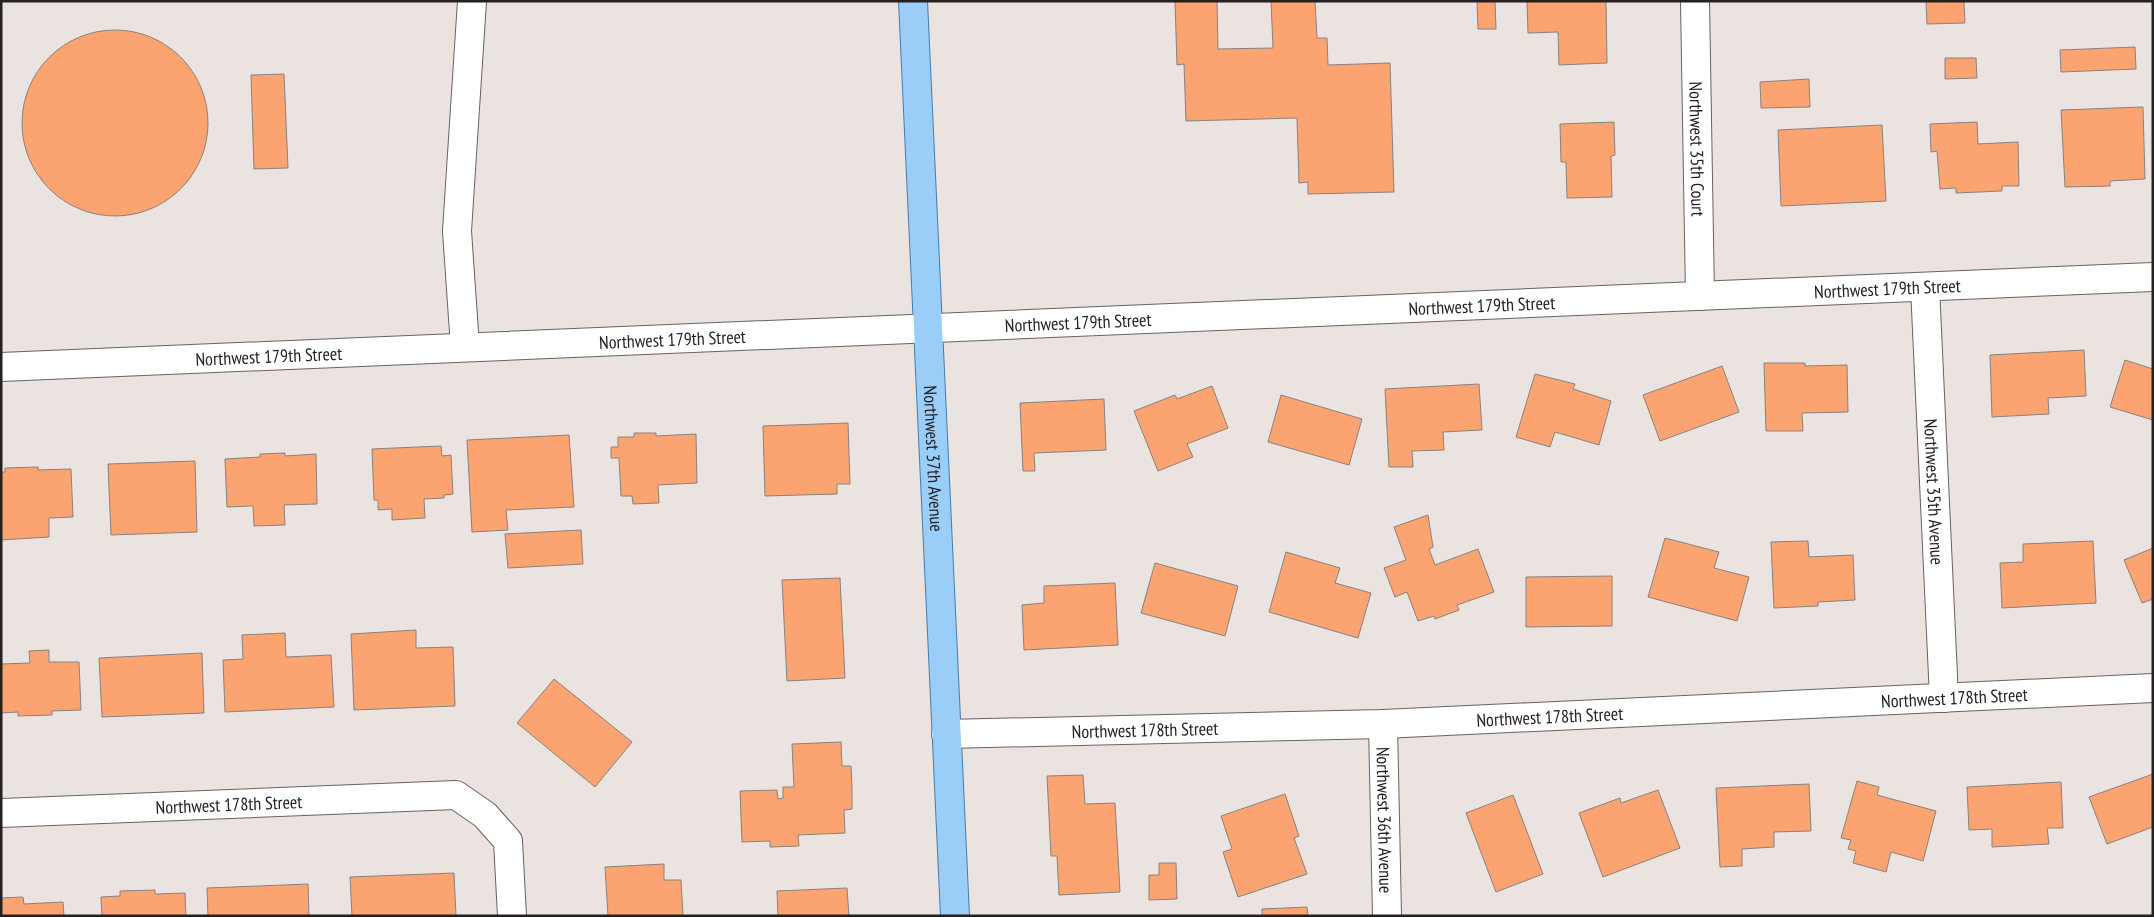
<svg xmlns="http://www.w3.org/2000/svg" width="2154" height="917" font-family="'PT Sans Narrow',sans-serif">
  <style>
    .building { fill: #fca372; stroke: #88827e }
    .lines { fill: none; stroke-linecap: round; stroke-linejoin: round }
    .minor-casing { stroke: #69625f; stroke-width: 30 }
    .major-casing { stroke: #457daa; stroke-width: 30 }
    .minor { stroke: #fff; stroke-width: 28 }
    .major { stroke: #9acef9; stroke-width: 28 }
    .labels { text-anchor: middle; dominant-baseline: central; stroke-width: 4; stroke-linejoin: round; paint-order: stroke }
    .street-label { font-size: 18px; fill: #242120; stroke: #f8f1ed }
  </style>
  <rect width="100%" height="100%" fill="#ebe3df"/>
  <!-- building -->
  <path class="building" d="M1175,1H1217L1218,49L1273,48L1271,1H1315L1317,38H1327L1328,65L1390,63L1394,192L1308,194V182L1299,183L1297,118L1186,121L1184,64L1177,65Z
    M1477,1H1495L1496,29H1478Z
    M1527,1H1606L1607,63L1559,65L1558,32L1528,33Z
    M1926,1H1964L1965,23L1927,24Z
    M22 123a93 93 0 1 1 186 0a93 93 0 1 1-186 0Z
    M2135,47L2136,69L2061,72L2060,50Z
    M1945,58H1976L1977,78L1945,79Z
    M284,74L288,168L254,169L251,75Z
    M1809,79L1810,107L1761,108L1760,82Z
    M2143,107L2145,179L2110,181V186L2065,187L2061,110Z
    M1614,122L1615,155L1611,156L1612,197L1567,198L1566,162H1561L1560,124Z
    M1977,122L1978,144L2018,142L2019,186H2002V191L1956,193V188L1940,189L1937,151L1931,152L1930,124Z
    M1882,125L1886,201L1781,206L1778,130Z
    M2084,350L2086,396L2048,398L2049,414L1992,417L1990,355Z
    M2125,360L2153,369V420L2110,407Z
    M1764,363H1805V366L1847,365L1848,412L1802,413L1803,431H1766Z
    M1722,366L1739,412L1660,441L1643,395Z
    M1535,374L1575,384L1573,389L1611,401L1599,445L1555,432L1550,447L1516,437Z
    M1479,384L1482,430L1443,432L1444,450L1412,451L1413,467H1389L1385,389Z
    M1212,386L1228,428L1187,444L1193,457L1158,471L1134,411L1175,395L1177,399Z
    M1281,395L1362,419L1349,465L1268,442Z
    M1104,399L1106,450L1034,453L1035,471H1023L1020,403Z
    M848,423L850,484H837V494L765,496L763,426Z
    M634,433H656V436L696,434L697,483L658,485L659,503L633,504L632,496H621L619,458H611V447H618V437H634Z
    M569,435L574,507L506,510L508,530L472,532L467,440Z
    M441,446L442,456L451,455L453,494L444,495V498L424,499L425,518L392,520V509L378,510V500H374L372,449Z
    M285,453V456L316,454L317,504L284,505L285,525L254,526L253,506L227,507L225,459L260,457V454Z
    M195,461L197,532L111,535L108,464Z
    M38,467V470L71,469L73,517L49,518V537L1,540V472H5V468Z
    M1428,515L1433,547L1429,549L1435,565L1478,549L1494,592L1457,605L1459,610L1435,619L1434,616L1418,621L1407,592L1395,597L1384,568L1406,560L1394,527Z
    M581,530L583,564L508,568L505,534Z
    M1665,538L1719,552L1714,568L1749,577L1737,621L1648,597Z
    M1808,541L1809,557L1853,555L1855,600L1818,602V606L1774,608L1771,542Z
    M2093,541L2096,603L2002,608L2000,563L2023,562V544Z
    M2153,548V599L2142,603L2124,560Z
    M1286,552L1340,568L1335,583L1371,593L1358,638L1269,612Z
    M1155,563L1238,586L1225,636L1141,613Z
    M1612,576V626L1526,627V577Z
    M840,578L845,678L787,681L782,580Z
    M1115,583L1118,645L1024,650L1022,605L1044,603V586Z
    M416,630V648L453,647L455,706L354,710L351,634Z
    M285,633L286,657L331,655L334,707L225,712L223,660L243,659L242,635Z
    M49,650V662H79L81,710L52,711V715L18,716V712L1,713V664L30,663L29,651Z
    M202,653L204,713L102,717L99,658Z
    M554,679L632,742L595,787L517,723Z
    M841,742L842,766H851L852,788V809L844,810L845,833L798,835L799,846L770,847V841L742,842L740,791L777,790L778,799L783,798V787H794L792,744Z
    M2153,774V827L2107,844L2089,797Z
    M1083,775L1085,804L1115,803L1120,892L1059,895L1057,856H1051L1047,776Z
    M1857,781L1879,787L1877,795L1936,811L1923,861L1891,852L1886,872L1853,863L1856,851L1848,849L1851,840L1841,838Z
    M2061,782L2063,828H2047L2049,844L1992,847V829L1969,830L1967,787Z
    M1809,784L1811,831L1774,832V847L1742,849V866L1720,867L1716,788Z
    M1658,790L1680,848L1603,877L1579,813L1620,798L1621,803Z
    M1285,794L1299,836L1294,838L1307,874L1238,897L1223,852L1232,849L1221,816Z
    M1513,795L1543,874L1496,892L1466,813Z
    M1159,863H1176L1177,899L1149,900V875H1159Z
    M664,864V880H681L683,916H608L605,867Z
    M454,873L456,916H352L350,877Z
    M308,884L309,916H208L207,888Z
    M847,888L849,916H778L777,891Z
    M155,890V894L185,893L186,916H102L101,897L120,896V891Z
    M23,897L24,904L63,902L64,916H1V898Z
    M1307,907L1308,916H1262V909Z"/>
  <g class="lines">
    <defs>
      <g id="minor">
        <path id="s1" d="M1695,1L1700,296"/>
        <path id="s2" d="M1925,287L1944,698"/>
        <path d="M465,347L457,231L472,1"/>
        <path id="s3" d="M1,367L2153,277"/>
        <path id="s4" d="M1383,724L1387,916"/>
        <path id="s5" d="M946,734L1383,724L2153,688"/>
        <path id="s6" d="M1,813L456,795L485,815L508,841L512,916"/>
      </g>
      <g id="major">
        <path id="s7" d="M913,1L955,916"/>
      </g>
    </defs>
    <!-- minor casing -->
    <use href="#minor" class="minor-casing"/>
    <!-- major casing -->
    <use href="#major" class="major-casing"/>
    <!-- minor -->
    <use href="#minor" class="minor"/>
    <!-- major -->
    <use href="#major" class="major"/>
  </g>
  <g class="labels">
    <!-- street labels -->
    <g class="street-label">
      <text stroke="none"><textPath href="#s1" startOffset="148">Northwest 35th Court</textPath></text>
      <text stroke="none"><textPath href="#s3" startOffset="1888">Northwest 179th Street</textPath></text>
      <text stroke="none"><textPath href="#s3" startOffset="1482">Northwest 179th Street</textPath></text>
      <text stroke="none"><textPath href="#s3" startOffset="1078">Northwest 179th Street</textPath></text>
      <text stroke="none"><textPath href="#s3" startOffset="672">Northwest 179th Street</textPath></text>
      <text stroke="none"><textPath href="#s3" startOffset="268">Northwest 179th Street</textPath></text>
      <text stroke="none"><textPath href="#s7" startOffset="458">Northwest 37th Avenue</textPath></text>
      <text stroke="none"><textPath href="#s2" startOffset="205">Northwest 35th Avenue</textPath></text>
      <text stroke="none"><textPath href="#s5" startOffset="1009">Northwest 178th Street</textPath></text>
      <text stroke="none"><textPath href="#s5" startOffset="604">Northwest 178th Street</textPath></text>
      <text stroke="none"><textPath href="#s5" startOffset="199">Northwest 178th Street</textPath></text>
      <text stroke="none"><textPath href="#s6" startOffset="228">Northwest 178th Street</textPath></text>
      <text stroke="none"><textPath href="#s4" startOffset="96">Northwest 36th Avenue</textPath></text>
    </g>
  </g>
  <!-- border -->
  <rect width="2154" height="917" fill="none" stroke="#242120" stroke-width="5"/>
</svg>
